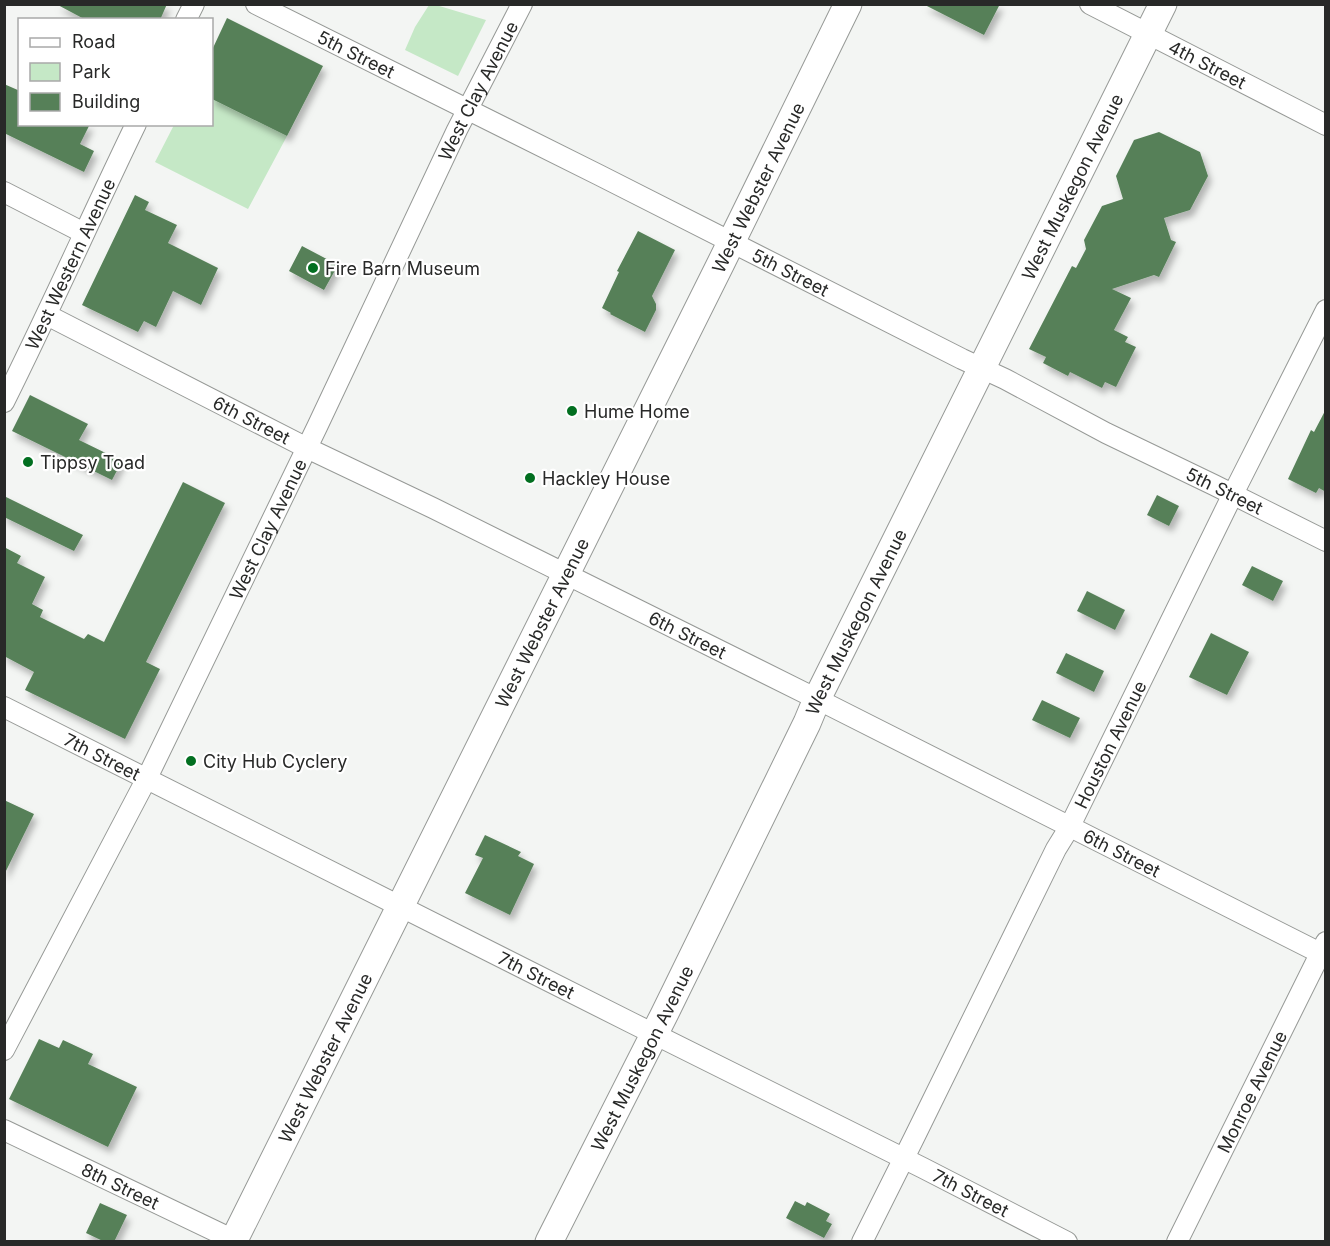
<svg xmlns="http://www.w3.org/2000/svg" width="1330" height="1246" font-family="Inter,sans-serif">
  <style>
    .green { fill: #c5e8c6 }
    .building { fill: #568058; filter: url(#shadow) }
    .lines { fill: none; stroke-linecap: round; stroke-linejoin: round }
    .minor-casing { stroke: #969996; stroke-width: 22 }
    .secondary-casing { stroke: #969996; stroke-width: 29 }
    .minor { stroke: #fff; stroke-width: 20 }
    .secondary { stroke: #fff; stroke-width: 27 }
    .poi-dot { fill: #026f20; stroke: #fff; stroke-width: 2 }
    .labels { text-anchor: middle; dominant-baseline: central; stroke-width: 4.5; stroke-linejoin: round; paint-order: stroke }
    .street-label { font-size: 18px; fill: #282928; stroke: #fff }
    .poi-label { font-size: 18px; fill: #282928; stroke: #fff; text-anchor: start }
  </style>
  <defs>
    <filter id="shadow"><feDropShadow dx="3.5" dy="6" stdDeviation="3" flood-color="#0004"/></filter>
  </defs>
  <rect width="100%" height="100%" fill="#f3f5f3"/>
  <!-- green -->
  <path class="green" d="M429,5H436L486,20L458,76L405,50L415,27Z
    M212,99L287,136L248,209L155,162L174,125L212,124Z"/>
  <!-- building -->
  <path class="building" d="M56,4H167L160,20H86Z
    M923,4H1000L984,35Z
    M227,18L323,66L287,136L212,99V50Z
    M4,84L20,91V124H90L80,144L94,151L84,172L4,133Z
    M1159,132L1200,152L1208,176L1190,210L1164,218L1171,240L1176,242L1159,277L1154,275L1112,289L1131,298L1114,330L1128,337L1125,342L1136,347L1116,387L1105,382L1102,388L1070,372L1068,376L1043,363L1046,357L1029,349L1072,266L1076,268L1086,249L1084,240L1102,206L1123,199L1116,176L1134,140Z
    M135,195L149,202L145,210L177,225L168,243L218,268L201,305L173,291L156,327L144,321L138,332L82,305Z
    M638,231L675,250L652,296L656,304V310L645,332L610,314L611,313L602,308L619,272L617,271Z
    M302,246L338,265L324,290L289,271Z
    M30,395L88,424L79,440L122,461L112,480L12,431Z
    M1326,409V492L1319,488L1316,493L1288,479L1311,430L1314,432Z
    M183,482L225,503L146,662L160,669L125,739L25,690L34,672L4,656V547L21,556L17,563L45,577L32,604L43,610L40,617L84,639L88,634L104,642Z
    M1157,495L1179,506L1169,526L1147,515Z
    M4,496L83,535L74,551L4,517Z
    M1252,566L1283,581L1273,601L1242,585Z
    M1087,591L1125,610L1115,630L1077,611Z
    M1211,633L1249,652L1227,695L1189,677Z
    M1066,653L1104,671L1094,692L1056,673Z
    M1042,700L1080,718L1070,738L1032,720Z
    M4,800L34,814L4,875Z
    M485,835L521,852L518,856L534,864L510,915L465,893L483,858L475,855Z
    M39,1039L59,1048L63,1040L93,1054L88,1064L137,1087L108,1147L9,1099Z
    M795,1201L805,1206L807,1202L830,1214L826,1221L832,1224L824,1238L786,1218Z
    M100,1203L127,1215L114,1242H105L86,1233Z"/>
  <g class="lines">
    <defs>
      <g id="minor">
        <path id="s1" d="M256,4L599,175L962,359L1005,379L1106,433L1214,485L1326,541"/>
        <path id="s2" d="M1090,4L1326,125"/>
        <path d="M186,20L194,4"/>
        <path d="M4,192L84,233"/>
        <path id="s3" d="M47,315L307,448L433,508L817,699L1326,956"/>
        <path id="s4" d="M4,402C50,310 91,217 136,124"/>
        <path id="s5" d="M4,707L632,1023L923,1168L1067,1242"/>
        <path id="s6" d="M4,1050L147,778L317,427L457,130L522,4"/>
        <path id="s7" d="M4,1130L238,1242"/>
        <path id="s8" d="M862,1242L914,1138L1056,849L1069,828L1233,494L1326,310"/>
        <path id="s9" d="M1177,1242L1326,942"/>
      </g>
      <g id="secondary">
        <path id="s10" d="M233,1242L721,263L848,4"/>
        <path id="s11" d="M549,1242L664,1015L807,723L817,699L1163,4"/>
      </g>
    </defs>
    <!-- minor casing -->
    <use href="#minor" class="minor-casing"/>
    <!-- secondary casing -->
    <use href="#secondary" class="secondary-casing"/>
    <!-- minor -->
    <use href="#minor" class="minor"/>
    <!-- secondary -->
    <use href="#secondary" class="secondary"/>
  </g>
  <!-- markers -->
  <g class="poi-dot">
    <circle cx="313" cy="268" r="6"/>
    <circle cx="572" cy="411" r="6"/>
    <circle cx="28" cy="462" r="6"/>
    <circle cx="530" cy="478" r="6"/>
    <circle cx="191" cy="761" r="6"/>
  </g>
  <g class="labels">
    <!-- street labels -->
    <g class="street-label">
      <text stroke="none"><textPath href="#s1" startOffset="112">5th Street</textPath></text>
      <text stroke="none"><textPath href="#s2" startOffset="132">4th Street</textPath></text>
      <text stroke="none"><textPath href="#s6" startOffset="1070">West Clay Avenue</textPath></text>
      <text stroke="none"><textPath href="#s10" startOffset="1178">West Webster Avenue</textPath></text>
      <text stroke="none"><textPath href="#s11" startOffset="1178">West Muskegon Avenue</textPath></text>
      <text stroke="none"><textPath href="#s4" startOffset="153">West Western Avenue</textPath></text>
      <text stroke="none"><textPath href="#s1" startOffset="598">5th Street</textPath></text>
      <text stroke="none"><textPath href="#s3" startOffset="230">6th Street</textPath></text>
      <text stroke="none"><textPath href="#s1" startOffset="1084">5th Street</textPath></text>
      <text stroke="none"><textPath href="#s6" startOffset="584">West Clay Avenue</textPath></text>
      <text stroke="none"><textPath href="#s10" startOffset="692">West Webster Avenue</textPath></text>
      <text stroke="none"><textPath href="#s11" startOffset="692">West Muskegon Avenue</textPath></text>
      <text stroke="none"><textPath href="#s3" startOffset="716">6th Street</textPath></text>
      <text stroke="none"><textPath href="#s8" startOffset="556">Houston Avenue</textPath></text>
      <text stroke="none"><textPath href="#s5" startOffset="110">7th Street</textPath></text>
      <text stroke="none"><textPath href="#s3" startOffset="1202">6th Street</textPath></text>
      <text stroke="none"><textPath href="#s5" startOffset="596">7th Street</textPath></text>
      <text stroke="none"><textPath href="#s10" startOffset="206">West Webster Avenue</textPath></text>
      <text stroke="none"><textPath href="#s11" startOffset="206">West Muskegon Avenue</textPath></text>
      <text stroke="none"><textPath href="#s9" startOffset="168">Monroe Avenue</textPath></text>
      <text stroke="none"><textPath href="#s7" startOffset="129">8th Street</textPath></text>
      <text stroke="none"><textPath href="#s5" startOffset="1082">7th Street</textPath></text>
    </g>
    <!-- poi labels -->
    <g class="poi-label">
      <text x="325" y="268">Fire Barn Museum</text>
      <text x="584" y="411">Hume Home</text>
      <text x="40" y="462">Tippsy Toad</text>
      <text x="542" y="478">Hackley House</text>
      <text x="203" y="761">City Hub Cyclery</text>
    </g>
  </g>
  <!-- border -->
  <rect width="1330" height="1246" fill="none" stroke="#282928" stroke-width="12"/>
  <!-- legend -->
  <rect x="18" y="18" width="195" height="108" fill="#ffffff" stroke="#a9a9a9" stroke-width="1.5"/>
  <rect x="30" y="38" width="30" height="9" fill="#ffffff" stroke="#a9a9a9" stroke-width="1.5"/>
  <text x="72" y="48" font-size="18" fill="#282928">Road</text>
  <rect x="30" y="63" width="30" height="18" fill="#c5e8c6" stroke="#a9a9a9" stroke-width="1.5"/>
  <text x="72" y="78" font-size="18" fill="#282928">Park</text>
  <rect x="30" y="93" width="30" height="18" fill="#568058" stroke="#a9a9a9" stroke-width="1.5"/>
  <text x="72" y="108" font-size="18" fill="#282928">Building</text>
</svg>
